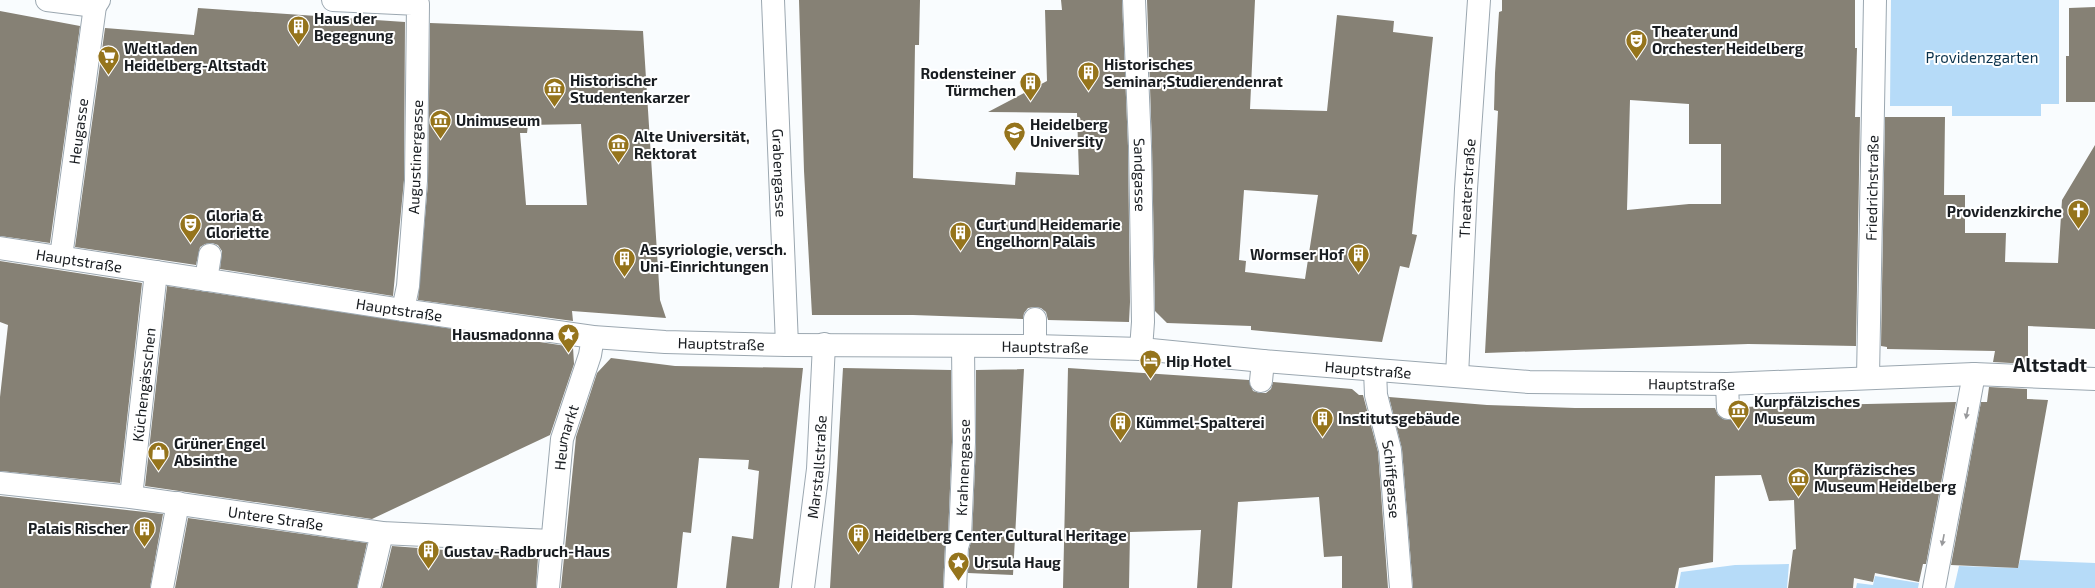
<svg xmlns="http://www.w3.org/2000/svg" width="2095" height="588" font-family="'Exo 2',sans-serif">
  <style>
    .green { fill: #b6dbf8 }
    .building { fill: #868175; fill-rule: evenodd }
    .lines { fill: none; stroke-linecap: round; stroke-linejoin: round }
    .minor-casing { stroke: #9ba7b0; stroke-width: 24 }
    .minor { stroke: #fff; stroke-width: 22 }
    .oneway { fill: #98999b }
    .labels { text-anchor: middle; dominant-baseline: central; stroke-width: 4; stroke-linejoin: round; paint-order: stroke }
    .poi-label { font-size: 15px; font-weight: bold; fill: #191d21; stroke: #fff; text-anchor: start }
    .park-label { font-size: 15px; fill: #09314b; stroke: #fff }
    .street-label { font-size: 15px; fill: #191d21; stroke: #fff }
    .district-label { font-size: 19px; font-weight: bold; fill: #191d21; stroke: #fff }
  </style>
  <rect width="100%" height="100%" fill="#f9fcfe"/>
  <!-- green -->
  <path class="green" d="M1891,0H2059V104H2041V116H1952V106H1890Z
    M2020,560L2095,563V588H1954L1959,566L2018,568Z
    M1789,564L1787,588H1678L1681,572L1735,565Z
    M1875,576L1919,583L1918,588H1856L1857,583L1873,585Z"/>
  <!-- building -->
  <path class="building" d="M799,0H920L919,45H915L913,178L1015,185L1016,172L1079,175L1077,113L988,112L1047,81L1045,10H1062L1061,0H1122L1128,146L1130,302L1129,322L1048,320L1046,312L1041,308L1035,307L1028,308L1024,313L1023,319L913,315H812L804,171Z
    M1147,0H1255L1250,109L1327,111L1337,15L1394,21L1393,32L1433,37L1412,234L1417,235L1409,268L1400,266L1382,342L1251,330V326L1167,323L1155,311L1152,146ZM1244,190L1318,195L1305,279L1245,272L1246,261L1239,260Z
    M1502,0H1855V48H1857L1855,117H1860L1856,346L1748,344L1485,353L1498,111L1494,110L1495,73L1499,12L1502,11ZM1630,100L1689,104V144H1721V204H1689L1627,210Z
    M2095,7V102H2066V56H2069V8Z
    M198,8L405,22L404,180L393,296L220,269L222,251L218,245L212,243L205,244L200,247L196,265L75,247L105,28L194,35Z
    M0,11L80,26L50,243L0,236Z
    M430,23L643,31L660,300L666,318L572,311L573,321L418,300L428,182ZM581,124L587,205H526L520,133H527L528,125Z
    M1885,117H1945L1944,195H1965V233H2006L2005,262L2058,263L2062,200L2095,145V329L2028,326V364L1993,362L1995,351L1887,349V347L1881,346Z
    M0,261L142,283L120,483L0,471V397L8,325L0,322Z
    M167,286L573,347L574,364L550,435L372,519L145,486Z
    M611,358L675,366L803,368L779,588H726L732,536L753,539L759,471L748,469L749,460L699,458L691,533L683,532L677,588H561L576,437L597,373Z
    M843,368L951,370L952,442L948,535L945,546L943,588H830Z
    M1068,368L1249,380L1253,391L1260,393H1266L1271,389L1273,382L1352,389L1359,395H1363L1378,452L1388,588H1342V556L1324,557L1319,497L1238,502L1232,588H1197L1201,530L1130,532L1129,588H1063Z
    M1024,369L1013,575L968,573L969,549L972,538L976,443V370Z
    M1989,387L2027,389V399L2048,400L2018,568L1951,565L1981,402H1987Z
    M1389,397L1487,405L1575,408H1715L1718,415L1723,419L1728,420L1735,418L1739,413L1740,407L1956,402L1926,564H1923L1919,582L1875,573L1873,582L1854,578L1853,588H1788L1793,550L1796,549L1794,500L1769,501L1761,475L1715,476L1713,562L1679,568L1675,588H1413L1402,449Z
    M0,496L163,514L150,588H0Z
    M188,518L367,543L357,588H175Z
    M392,546L538,557L536,588H382Z"/>
  <g class="lines">
    <defs>
      <g id="minor">
        <path d="M47,0L95,6L99,0"/>
        <path d="M333,0L418,4L416,181L408,286L403,310"/>
        <path id="s1" d="M773,0L787,345"/>
        <path id="s2" d="M1134,0L1140,146L1143,322L1141,349"/>
        <path id="s3" d="M0,248L403,310L593,337L665,342L787,345L1035,346L1141,349L1263,361L1529,382L1727,384L1974,374L2095,379"/>
        <path id="s4" d="M61,257L95,6"/>
        <path d="M206,280L210,255"/>
        <path d="M1035,346V319"/>
        <path id="s5" d="M1375,371L1376,395L1390,450L1401,588"/>
        <path id="s6" d="M1457,376L1466,189L1479,0"/>
        <path id="s7" d="M1868,377L1875,0"/>
        <path d="M1261,381L1263,361"/>
        <path d="M1727,384L1728,408"/>
        <path id="s8" d="M0,483L131,497L382,533L552,541"/>
        <path id="s9" d="M131,497L156,272"/>
        <path d="M162,588L178,503"/>
        <path d="M369,588L382,533"/>
        <path id="s10" d="M548,588L562,439L590,355L593,337"/>
        <path id="s11" d="M803,588L818,469L824,344"/>
        <path id="s12" d="M955,588L957,547L960,537L964,442L963,346"/>
        <path d="M1934,588L1974,374"/>
      </g>
    </defs>
    <!-- minor casing -->
    <use href="#minor" class="minor-casing"/>
    <!-- minor -->
    <use href="#minor" class="minor"/>
  </g>
  <!-- one-way arrows -->
  <defs><path id="oneway-solid" d="M-6-.8H1V-3.2L6.5 0L1 3.2V.8H-6Z"/></defs>
  <g class="oneway">
    <use href="#oneway-solid" transform="translate(1967 413) rotate(101)"/>
    <use href="#oneway-solid" transform="translate(1943 540) rotate(101)"/>
  </g>
  <!-- icons -->
  <defs>
    <symbol id="building-pin" viewBox="-11 -11 22 30"><path d="M0 17L-7.5 6A9.5 9.5 0 1 1 7.5 6Z" fill="#95741c" stroke="#fff"/><path d="M-4-6H4V6H1V3H-1V6H-4ZM-2.5-4.3h1.7v1.8h-1.7ZM.8-4.3h1.7v1.8H.8ZM-2.5-1h1.7V.8h-1.7ZM.8-1h1.7V.8H.8Z" fill="#fff"/></symbol>
    <symbol id="theatre-pin" viewBox="-11 -11 22 30"><path d="M0 17L-7.5 6A9.5 9.5 0 1 1 7.5 6Z" fill="#95741c" stroke="#fff"/><path d="M-5-5.5Q0-4 5-5.5V0Q5 5 0 6Q-5 5-5 0ZM-3.3-2.5H-1v1.5H-3.3ZM1-2.5H3.3v1.5H1ZM-2.8 1Q0 5.5 2.8 1Z" fill="#fff"/></symbol>
    <symbol id="supermarket-pin" viewBox="-11 -11 22 30"><path d="M0 17L-7.5 6A9.5 9.5 0 1 1 7.5 6Z" fill="#95741c" stroke="#fff"/><path d="M-6-5.5h2.5l.6 2H6L4.5 2H-2.5L-4.4-4H-6ZM-1.5 3.2a1.3 1.3 0 1 0 .1 0ZM3 3.2a1.3 1.3 0 1 0 .1 0Z" fill="#fff"/></symbol>
    <symbol id="museum-pin" viewBox="-11 -11 22 30"><path d="M0 17L-7.5 6A9.5 9.5 0 1 1 7.5 6Z" fill="#95741c" stroke="#fff"/><path d="M0-6L6-3V-2H-6V-3ZM-5-1h2V3h-2ZM-1-1h2V3h-2ZM3-1h2V3H3ZM-6 4H6V6H-6Z" fill="#fff"/></symbol>
    <symbol id="university-pin" viewBox="-11 -11 22 30"><path d="M0 17L-7.5 6A9.5 9.5 0 1 1 7.5 6Z" fill="#95741c" stroke="#fff"/><path d="M0-5L7-2L0 1L-7-2ZM-4 1L0 2.5L4 1V4Q0 6-4 4Z" fill="#fff"/></symbol>
    <symbol id="church-pin" viewBox="-11 -11 22 30"><path d="M0 17L-7.5 6A9.5 9.5 0 1 1 7.5 6Z" fill="#95741c" stroke="#fff"/><path d="M-1.2-6h2.4v3.5h3.3v2.4h-3.3V6h-2.4V-.1h-3.3v-2.4h3.3Z" fill="#fff"/></symbol>
    <symbol id="sight-pin" viewBox="-11 -11 22 30"><path d="M0 17L-7.5 6A9.5 9.5 0 1 1 7.5 6Z" fill="#95741c" stroke="#fff"/><path d="M0-6L1.8-2.2L6-1.7L2.9 1.2L3.7 5.4L0 3.3L-3.7 5.4L-2.9 1.2L-6-1.7L-1.8-2.2Z" fill="#fff"/></symbol>
    <symbol id="hotel-pin" viewBox="-11 -11 22 30"><path d="M0 17L-7.5 6A9.5 9.5 0 1 1 7.5 6Z" fill="#95741c" stroke="#fff"/><path d="M-6-4.5h1.5V1H6V5H4.5V3h-9V5H-6ZM-4 0a1.8 1.8 0 1 1 3.6 0ZM.5 0V-2.5h3Q6-2.5 6 0Z" fill="#fff"/></symbol>
    <symbol id="shop-pin" viewBox="-11 -11 22 30"><path d="M0 17L-7.5 6A9.5 9.5 0 1 1 7.5 6Z" fill="#95741c" stroke="#fff"/><path d="M-5-2.5h2.3a2.7 3.5 0 0 1 5.4 0H5L5.5 6h-11ZM-1.5-2.5h3a1.5 2.3 0 0 0-3 0Z" fill="#fff"/></symbol>
  </defs>
  <g fill-rule="evenodd">
    <use href="#building-pin" x="286" y="14" width="25" height="34"/>
    <use href="#theatre-pin" x="1624" y="28" width="25" height="34"/>
    <use href="#supermarket-pin" x="96" y="44" width="25" height="34"/>
    <use href="#building-pin" x="1076" y="60" width="25" height="34"/>
    <use href="#building-pin" x="1018" y="70" width="25" height="34"/>
    <use href="#museum-pin" x="542" y="76" width="25" height="34"/>
    <use href="#museum-pin" x="428" y="108" width="25" height="34"/>
    <use href="#university-pin" x="1002" y="120" width="25" height="34"/>
    <use href="#museum-pin" x="606" y="132" width="25" height="34"/>
    <use href="#church-pin" x="2066" y="198" width="25" height="34"/>
    <use href="#theatre-pin" x="178" y="212" width="25" height="34"/>
    <use href="#building-pin" x="948" y="220" width="25" height="34"/>
    <use href="#building-pin" x="1346" y="242" width="25" height="34"/>
    <use href="#building-pin" x="612" y="246" width="25" height="34"/>
    <use href="#sight-pin" x="556" y="322" width="25" height="34"/>
    <use href="#hotel-pin" x="1138" y="348" width="25" height="34"/>
    <use href="#museum-pin" x="1726" y="398" width="25" height="34"/>
    <use href="#building-pin" x="1310" y="406" width="25" height="34"/>
    <use href="#building-pin" x="1108" y="410" width="25" height="34"/>
    <use href="#shop-pin" x="146" y="440" width="25" height="34"/>
    <use href="#museum-pin" x="1786" y="466" width="25" height="34"/>
    <use href="#building-pin" x="132" y="516" width="25" height="34"/>
    <use href="#building-pin" x="846" y="522" width="25" height="34"/>
    <use href="#building-pin" x="416" y="538" width="25" height="34"/>
    <use href="#sight-pin" x="946" y="550" width="25" height="34"/>
  </g>
  <g class="labels">
    <!-- poi labels -->
    <g class="poi-label">
      <text x="314" y="18">Haus der<tspan x="314" dy="17">Begegnung</tspan></text>
      <text x="1652" y="31">Theater und<tspan x="1652" dy="17">Orchester Heidelberg</tspan></text>
      <text x="124" y="48">Weltladen<tspan x="124" dy="17">Heidelberg-Altstadt</tspan></text>
      <text x="1104" y="64">Historisches<tspan x="1104" dy="17">Seminar;Studierendenrat</tspan></text>
      <text x="1016" y="73" text-anchor="end">Rodensteiner<tspan x="1016" dy="17">Türmchen</tspan></text>
      <text x="570" y="80">Historischer<tspan x="570" dy="17">Studentenkarzer</tspan></text>
      <text x="456" y="120">Unimuseum</text>
      <text x="1030" y="124">Heidelberg<tspan x="1030" dy="17">University</tspan></text>
      <text x="634" y="136">Alte Universität,<tspan x="634" dy="17">Rektorat</tspan></text>
      <text x="2062" y="211" text-anchor="end">Providenzkirche</text>
      <text x="206" y="215">Gloria &amp;<tspan x="206" dy="17">Gloriette</tspan></text>
      <text x="976" y="224">Curt und Heidemarie<tspan x="976" dy="17">Engelhorn Palais</tspan></text>
      <text x="640" y="249">Assyriologie, versch.<tspan x="640" dy="17">Uni-Einrichtungen</tspan></text>
      <text x="1344" y="254" text-anchor="end">Wormser Hof</text>
      <text x="554" y="334" text-anchor="end">Hausmadonna</text>
      <text x="1166" y="361">Hip Hotel</text>
      <text x="1754" y="401">Kurpfälzisches<tspan x="1754" dy="17">Museum</tspan></text>
      <text x="1338" y="418">Institutsgebäude</text>
      <text x="1136" y="422">Kümmel-Spalterei</text>
      <text x="174" y="443">Grüner Engel<tspan x="174" dy="17">Absinthe</tspan></text>
      <text x="1814" y="469">Kurpfäzisches<tspan x="1814" dy="17">Museum Heidelberg</tspan></text>
      <text x="128" y="528" text-anchor="end">Palais Rischer</text>
      <text x="874" y="535">Heidelberg Center Cultural Heritage</text>
      <text x="444" y="551">Gustav-Radbruch-Haus</text>
      <text x="974" y="562">Ursula Haug</text>
    </g>
    <!-- park labels -->
    <g class="park-label">
      <text x="1982" y="57">Providenzgarten</text>
    </g>
    <!-- street labels -->
    <g class="street-label">
      <text stroke="none"><textPath href="#s4" startOffset="127">Heugasse</textPath></text>
      <text transform="translate(415 157) rotate(-88)">Augustinergasse</text>
      <text stroke="none"><textPath href="#s1" startOffset="173">Grabengasse</textPath></text>
      <text stroke="none"><textPath href="#s2" startOffset="175">Sandgasse</textPath></text>
      <text stroke="none"><textPath href="#s6" startOffset="188">Theaterstraße</textPath></text>
      <text stroke="none"><textPath href="#s7" startOffset="189">Friedrichstraße</textPath></text>
      <text stroke="none"><textPath href="#s3" startOffset="80">Hauptstraße</textPath></text>
      <text stroke="none"><textPath href="#s3" startOffset="404">Hauptstraße</textPath></text>
      <text stroke="none"><textPath href="#s3" startOffset="728">Hauptstraße</textPath></text>
      <text stroke="none"><textPath href="#s3" startOffset="1052">Hauptstraße</textPath></text>
      <text stroke="none"><textPath href="#s3" startOffset="1376">Hauptstraße</textPath></text>
      <text stroke="none"><textPath href="#s3" startOffset="1700">Hauptstraße</textPath></text>
      <text stroke="none"><textPath href="#s9" startOffset="113">Küchengässchen</textPath></text>
      <text stroke="none"><textPath href="#s10" startOffset="152">Heumarkt</textPath></text>
      <text stroke="none"><textPath href="#s11" startOffset="122">Marstallstraße</textPath></text>
      <text stroke="none"><textPath href="#s12" startOffset="121">Krahnengasse</textPath></text>
      <text stroke="none"><textPath href="#s5" startOffset="110">Schiffgasse</textPath></text>
      <text stroke="none"><textPath href="#s8" startOffset="278">Untere Straße</textPath></text>
    </g>
    <!-- district labels -->
    <g class="district-label">
      <text x="2050" y="364">Altstadt</text>
    </g>
  </g>
</svg>
